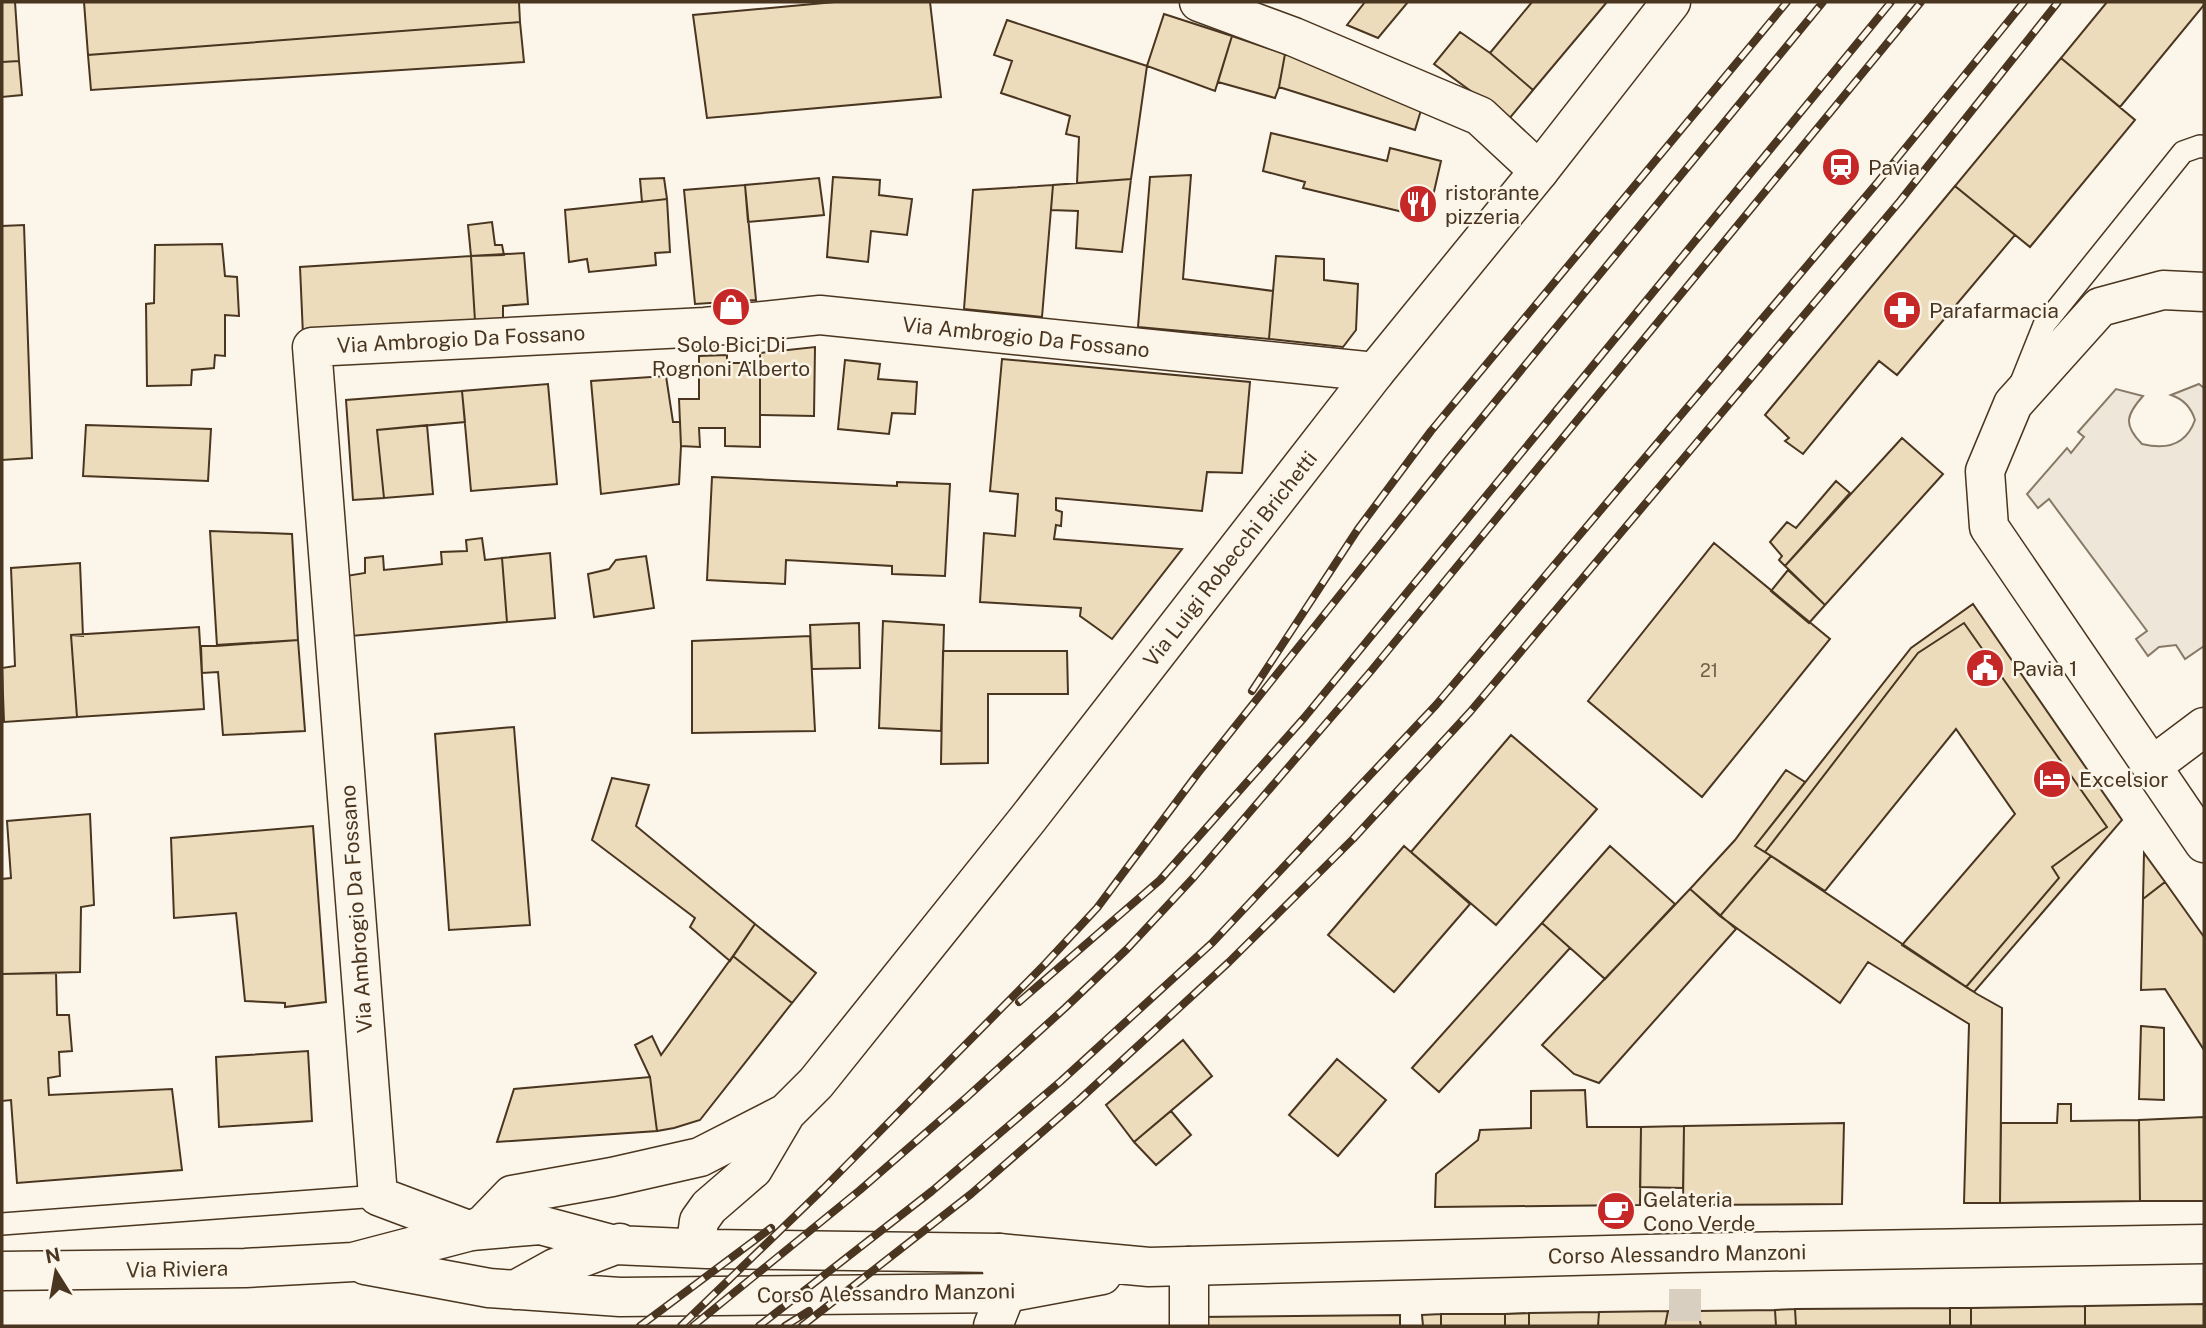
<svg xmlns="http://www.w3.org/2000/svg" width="2206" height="1328" font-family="'Public Sans',sans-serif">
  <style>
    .green { fill: #ede6d9; stroke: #887966; stroke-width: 2 }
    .building { fill: #ecdcbc; stroke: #4a3520; stroke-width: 2 }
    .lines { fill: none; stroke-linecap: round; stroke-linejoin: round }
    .pedestrian-tunnel { stroke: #d8cfc1; stroke-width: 32; stroke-dasharray: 32 16; stroke-linecap: butt }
    .service-casing { stroke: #4a3520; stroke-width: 24 }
    .minor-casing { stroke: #4a3520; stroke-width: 41 }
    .tertiary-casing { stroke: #4a3520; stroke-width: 41 }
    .service { stroke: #fbf6e9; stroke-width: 21 }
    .minor { stroke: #fbf6e9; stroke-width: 38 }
    .tertiary { stroke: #fbf6e9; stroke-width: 38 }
    .rail-casing { stroke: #4a3520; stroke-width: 8 }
    .rail { stroke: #fbf6e9; stroke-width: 5; stroke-dasharray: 16; stroke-linecap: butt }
    .labels { text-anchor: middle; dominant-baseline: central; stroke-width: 5; stroke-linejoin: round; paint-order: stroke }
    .number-label { font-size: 18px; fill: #725f47 }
    .poi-label { font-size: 21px; fill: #4a3520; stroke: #fbf6e9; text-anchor: start }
    .street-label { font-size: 21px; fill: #4a3520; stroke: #fbf6e9 }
  </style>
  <rect width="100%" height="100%" fill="#fbf6e9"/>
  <!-- green -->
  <path class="green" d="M2199,384L2204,388V646L2185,659L2176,645L2159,647L2148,656L2136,639L2147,631L2049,499L2038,508L2027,494L2067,448L2071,453L2084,437L2078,432L2116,389L2143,396C2126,415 2123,425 2142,444C2166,450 2186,445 2195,420C2191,407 2183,399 2171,395Z"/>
  <!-- building -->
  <path class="building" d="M2,2H15L19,61L2,62Z
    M84,2H519L520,22L88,55Z
    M835,2H930L941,97L707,118L693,15Z
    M1365,2H1408L1378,38L1347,25Z
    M1532,2H1607L1533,90L1490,53Z
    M2107,2H2204V5L2120,107L2061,58Z
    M1164,14L1232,36L1215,91L1147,66Z
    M1007,20L1147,66L1131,179L1077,183L1079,137L1066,134L1070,116L1001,93L1012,61L994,55Z
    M520,22L524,62L91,90L88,55Z
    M1460,32L1490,53L1533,90L1509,119L1434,64Z
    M1232,36L1285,54L1279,87L1275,98L1218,82Z
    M1285,54L1425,97L1415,130L1279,87Z
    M2061,58L2135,120L2030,247L1955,186Z
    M19,61L22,95L2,97V62Z
    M1271,133L1387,161L1390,148L1441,161L1428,218L1303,188L1305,182L1263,171Z
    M1191,175L1183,279L1273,291L1269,339L1138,327L1150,177Z
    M833,177L880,180L879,195L912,199L907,235L871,231L868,262L827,257Z
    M664,178L667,199L642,202L640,179Z
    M819,178L824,215L748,222L745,185Z
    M1131,179L1122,252L1076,248L1078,211L1051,210L1053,185Z
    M745,185L756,300L695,304L684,190Z
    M1053,185L1042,317L964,309L973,190Z
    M1955,186L2015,235L1897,375L1879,361L1803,454L1785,441L1789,438L1765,415Z
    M667,199L670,252L655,253L656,265L589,272L587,259L569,262L565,210Z
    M492,222L495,245H502L504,255L471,256L468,225Z
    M24,225L32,458L2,460V226Z
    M222,244L225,276L237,277L239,316L225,315V356L215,355L214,368L192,370L191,385L147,386L146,304L154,303L155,245Z
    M524,253L528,304L503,306V319L475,321L471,256Z
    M471,256L475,321L303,335L300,267Z
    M1276,256L1324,259V280L1358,284L1356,330L1343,347L1269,339Z
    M815,347L814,416L760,415V353Z
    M727,355V363H760V447L725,446V428H699L700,447L681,446L679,399H699V356Z
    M1002,359L1250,382L1242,473L1207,472L1202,511L1056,498V510L1062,512L1061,526L1056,525L1054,539L1182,549L1112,639L1080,616L1081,608L980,602L984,533L1015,536L1018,494L990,491Z
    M845,360L880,364L878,379L917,382L915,414L892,413L889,434L838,429Z
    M666,376L673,422H680L681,446L679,484L601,494L591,381Z
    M548,384L557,484L471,491L462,391Z
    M462,391L465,422L377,430L384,498L353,500L346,400Z
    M86,425L211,429L208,481L83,476Z
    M427,425L433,494L384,498L377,430Z
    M1902,438L1943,474L1825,605L1785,566Z
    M712,477L897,486V482L950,484L945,576L892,574V566L786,560L785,584L707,580Z
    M1836,481L1850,493L1785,566L1779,560L1782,556L1770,542L1787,522L1796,528Z
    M210,531L292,534L298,640L217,646Z
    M482,538L485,560L502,558L507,622L351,636L346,576L365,573V558L383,556L384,570L442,564L441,552L467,551L466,540Z
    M1714,543L1830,639L1702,797L1588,701Z
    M550,553L555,618L507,622L502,558Z
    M646,556L654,608L594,617L588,574L609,569L616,560Z
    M80,563L83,636L71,635L77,717L4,722L2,668L15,666L11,568Z
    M1788,570L1825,605L1809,623L1771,591Z
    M1973,604L2122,820L1974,992L1966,987L2059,878L2052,867L2107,827L1964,623L1918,653L1765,852L1755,846L1911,648Z
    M883,621L944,625L941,731L879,728Z
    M859,623L860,668L812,669L810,625Z
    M1964,623L2107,827L2052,867L2059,878L1966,987L1902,945L2015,814L1956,729L1825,891L1765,852L1918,653Z
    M199,627L204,709L77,717L71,635Z
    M810,636L815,731L692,733V641Z
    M298,640L305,731L223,735L218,672L202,673L201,646Z
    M943,651H1067L1068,694H988V763L941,764Z
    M514,727L530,925L449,930L435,734Z
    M1511,735L1597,809L1496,925L1411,852Z
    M1786,770L1805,782L1755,846L1771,856L1720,916L1690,889L1735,840Z
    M612,778L649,785L636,826L755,924L730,961L690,927L695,918L592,840Z
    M90,814L94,905L81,907L80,972L2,974V879L11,878L7,821Z
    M313,826L326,1002L285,1007V1003L245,1001L236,913L174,918L171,838Z
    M1404,846L1470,904L1394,992L1328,935Z
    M1610,846L1675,904L1605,979L1542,923Z
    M2144,853L2165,882L2143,899V897Z
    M1771,856L1977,994L2002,1008L2000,1203H1964L1969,1024L1868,962L1840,1003L1720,916Z
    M2165,882L2204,937V1050L2165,989L2141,990L2143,899Z
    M1690,889L1736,929L1599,1083L1574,1074L1542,1045Z
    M1542,923L1570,948L1439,1092L1412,1068Z
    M755,924L816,973L792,1003L733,956Z
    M733,956L792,1003L700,1120L674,1128L657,1131L650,1077L635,1045L652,1036L661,1055Z
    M56,973L57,1015H69L72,1051L59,1052L60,1076L48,1078L49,1095L172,1089L182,1170L17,1183L11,1100L2,1101V974Z
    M2141,1026L2164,1028V1100L2139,1099Z
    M1183,1040L1212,1076L1134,1142L1106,1105Z
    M308,1051L312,1121L219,1127L216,1057Z
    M1337,1059L1386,1100L1338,1156L1289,1115Z
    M650,1077L657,1131L497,1142L514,1089Z
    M1585,1090L1587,1127H1641L1640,1205L1435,1207L1436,1174L1478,1140L1480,1130L1531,1128V1091Z
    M2058,1104H2071V1121L2139,1120L2140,1201L2000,1203L2001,1123H2057Z
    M1171,1111L1191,1135L1156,1165L1134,1142Z
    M2204,1117V1201H2140L2139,1120Z
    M1844,1123L1842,1204L1683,1205L1684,1126Z
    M1684,1126L1683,1188L1640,1187L1641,1127Z
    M2204,1304V1326H2085V1306Z
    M2085,1306V1326H1971V1308Z
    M1950,1308V1326H1796L1795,1309Z
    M1950,1308H1971V1326H1950Z
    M1795,1309L1796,1326H1776L1775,1310Z
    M1775,1310L1776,1326H1701L1698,1311Z
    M1668,1311L1665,1326H1598L1599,1312Z
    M1668,1311H1698L1701,1326H1665Z
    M1599,1312L1598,1326H1529V1313Z
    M1529,1313V1326H1505V1314Z
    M1441,1314H1505V1326H1441Z
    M1441,1314V1326H1423L1422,1315Z
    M1400,1315V1326H1198V1317Z"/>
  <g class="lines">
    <!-- pedestrian-tunnel -->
    <path class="pedestrian-tunnel" d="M1685,1289V1326"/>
    <defs>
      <path id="service" d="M2022,380L2044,325L2183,152L2200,146L2204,147
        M2,1224L378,1196"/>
      <path id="minor" d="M1199,2L1294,37L1480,116L1539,171
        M2204,292L2163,290L2100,307L2013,404L1985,471L1989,527L2204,843
        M2152,766L2204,727
        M471,1231L378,1196L312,347L705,327L820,315L1375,372
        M1189,1266V1326
        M993,1326L1006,1293L999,1253"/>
      <path id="tertiary" d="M471,1231L484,1224L512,1195L612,1177L700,1157L786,1113
        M707,1249L697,1236L699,1221L709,1207L753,1169L786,1113L816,1083L1027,820L1375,372L1539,171L1671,2
        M365,1265L489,1288L620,1297L1006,1293L1102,1275
        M2,1271L245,1268L353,1262L471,1231L540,1225L615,1245L707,1249L999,1253L1149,1267L1685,1253L2204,1244
        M515,1290L555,1268L620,1243"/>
    </defs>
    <!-- service casing -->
    <use href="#service" class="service-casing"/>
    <!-- minor casing -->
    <use href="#minor" class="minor-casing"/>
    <!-- tertiary casing -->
    <use href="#tertiary" class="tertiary-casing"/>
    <!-- service -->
    <use href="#service" class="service"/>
    <!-- minor -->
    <use href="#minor" class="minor"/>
    <!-- tertiary -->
    <use href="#tertiary" class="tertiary"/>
    <defs>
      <path id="rail" d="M1252,691L1358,529L1431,431L1787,2
        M1019,1002L1160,880L1304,718L1891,2
        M640,1326L771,1228
        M681,1326L824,1188L1045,964L1097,908L1198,773L1449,458L1823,2
        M693,1326L860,1190L967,1097L1065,1008L1127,949L1194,877L1371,671L1921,2
        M759,1326L932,1191L1061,1081L1212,943L1436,705L1877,183L2024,2
        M785,1326L809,1311
        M802,1326L971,1194L1079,1100L1229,962L1353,839L1470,712L1900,201L2058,2"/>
    </defs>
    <!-- rail casing -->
    <use href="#rail" class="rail-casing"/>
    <!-- rail -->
    <use href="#rail" class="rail"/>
  </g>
  <!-- icons -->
  <defs>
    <symbol id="station-disc" viewBox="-11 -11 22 22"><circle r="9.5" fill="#c62828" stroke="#fbf6e9"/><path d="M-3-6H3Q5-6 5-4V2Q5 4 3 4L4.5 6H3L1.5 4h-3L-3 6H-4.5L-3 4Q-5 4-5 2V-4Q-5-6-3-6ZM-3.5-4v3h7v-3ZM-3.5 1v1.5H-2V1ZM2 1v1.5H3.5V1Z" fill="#fff"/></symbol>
    <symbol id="restaurant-disc" viewBox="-11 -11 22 22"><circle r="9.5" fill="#c62828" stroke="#fbf6e9"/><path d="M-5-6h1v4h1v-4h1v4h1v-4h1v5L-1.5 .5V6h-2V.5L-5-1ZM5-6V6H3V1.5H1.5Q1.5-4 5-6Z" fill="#fff"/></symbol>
    <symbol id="shop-disc" viewBox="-11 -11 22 22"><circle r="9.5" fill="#c62828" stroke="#fbf6e9"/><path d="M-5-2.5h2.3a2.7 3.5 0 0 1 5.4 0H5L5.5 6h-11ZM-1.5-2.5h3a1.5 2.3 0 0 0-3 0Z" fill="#fff"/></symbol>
    <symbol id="pharmacy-disc" viewBox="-11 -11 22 22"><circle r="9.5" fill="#c62828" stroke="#fbf6e9"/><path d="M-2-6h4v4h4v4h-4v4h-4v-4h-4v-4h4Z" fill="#fff"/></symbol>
    <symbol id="civic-disc" viewBox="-11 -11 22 22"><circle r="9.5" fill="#c62828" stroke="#fbf6e9"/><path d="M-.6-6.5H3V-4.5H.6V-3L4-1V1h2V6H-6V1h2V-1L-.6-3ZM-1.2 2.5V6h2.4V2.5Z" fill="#fff"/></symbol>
    <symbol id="hotel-disc" viewBox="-11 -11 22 22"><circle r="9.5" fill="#c62828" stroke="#fbf6e9"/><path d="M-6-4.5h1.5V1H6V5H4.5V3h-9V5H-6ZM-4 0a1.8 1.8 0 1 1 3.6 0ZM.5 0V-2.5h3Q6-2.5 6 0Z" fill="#fff"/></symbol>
    <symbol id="cafe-disc" viewBox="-11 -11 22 22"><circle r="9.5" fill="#c62828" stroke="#fbf6e9"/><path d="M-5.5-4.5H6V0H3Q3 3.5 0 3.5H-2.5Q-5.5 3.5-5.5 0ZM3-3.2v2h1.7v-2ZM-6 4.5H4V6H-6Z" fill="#fff"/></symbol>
  </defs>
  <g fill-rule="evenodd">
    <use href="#station-disc" x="1819" y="145" width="44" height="44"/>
    <use href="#restaurant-disc" x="1396" y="182" width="44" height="44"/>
    <use href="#shop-disc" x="709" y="285" width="44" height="44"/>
    <use href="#pharmacy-disc" x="1880" y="288" width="44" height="44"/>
    <use href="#civic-disc" x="1963" y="646" width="44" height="44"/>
    <use href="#hotel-disc" x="2030" y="757" width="44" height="44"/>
    <use href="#cafe-disc" x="1594" y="1189" width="44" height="44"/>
  </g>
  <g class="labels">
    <!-- number labels -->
    <g class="number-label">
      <text x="1709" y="670">21</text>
    </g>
    <!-- poi labels -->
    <g class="poi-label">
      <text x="1868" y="167">Pavia</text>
      <text x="1445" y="192">ristorante<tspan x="1445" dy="24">pizzeria</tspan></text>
      <text x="1929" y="310">Parafarmacia</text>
      <text x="731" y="344" text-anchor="middle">Solo Bici Di<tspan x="731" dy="24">Rognoni Alberto</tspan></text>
      <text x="2012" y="668">Pavia 1</text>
      <text x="2079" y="779">Excelsior</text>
      <text x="1643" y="1199">Gelateria<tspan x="1643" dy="24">Cono Verde</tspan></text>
    </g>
    <!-- street labels -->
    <g class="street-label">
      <text transform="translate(1026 337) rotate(6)">Via Ambrogio Da Fossano</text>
      <text transform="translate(461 339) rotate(-3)">Via Ambrogio Da Fossano</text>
      <text transform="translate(1230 559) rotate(-52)">Via Luigi Robecchi Brichetti</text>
      <text transform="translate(356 909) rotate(-94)">Via Ambrogio Da Fossano</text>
      <text transform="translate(1677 1254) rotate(-1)">Corso Alessandro Manzoni</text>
      <text transform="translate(177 1269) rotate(-1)">Via Riviera</text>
      <text transform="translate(886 1293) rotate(-1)">Corso Alessandro Manzoni</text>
    </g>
  </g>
  <!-- border -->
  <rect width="2206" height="1328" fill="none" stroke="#4a3520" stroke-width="7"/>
  <!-- north arrow -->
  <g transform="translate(56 1272) rotate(349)" stroke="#fbf6e9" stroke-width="5" paint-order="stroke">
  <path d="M0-5L12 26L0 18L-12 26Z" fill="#4a3520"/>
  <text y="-10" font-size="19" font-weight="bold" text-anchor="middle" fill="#4a3520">N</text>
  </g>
</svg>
